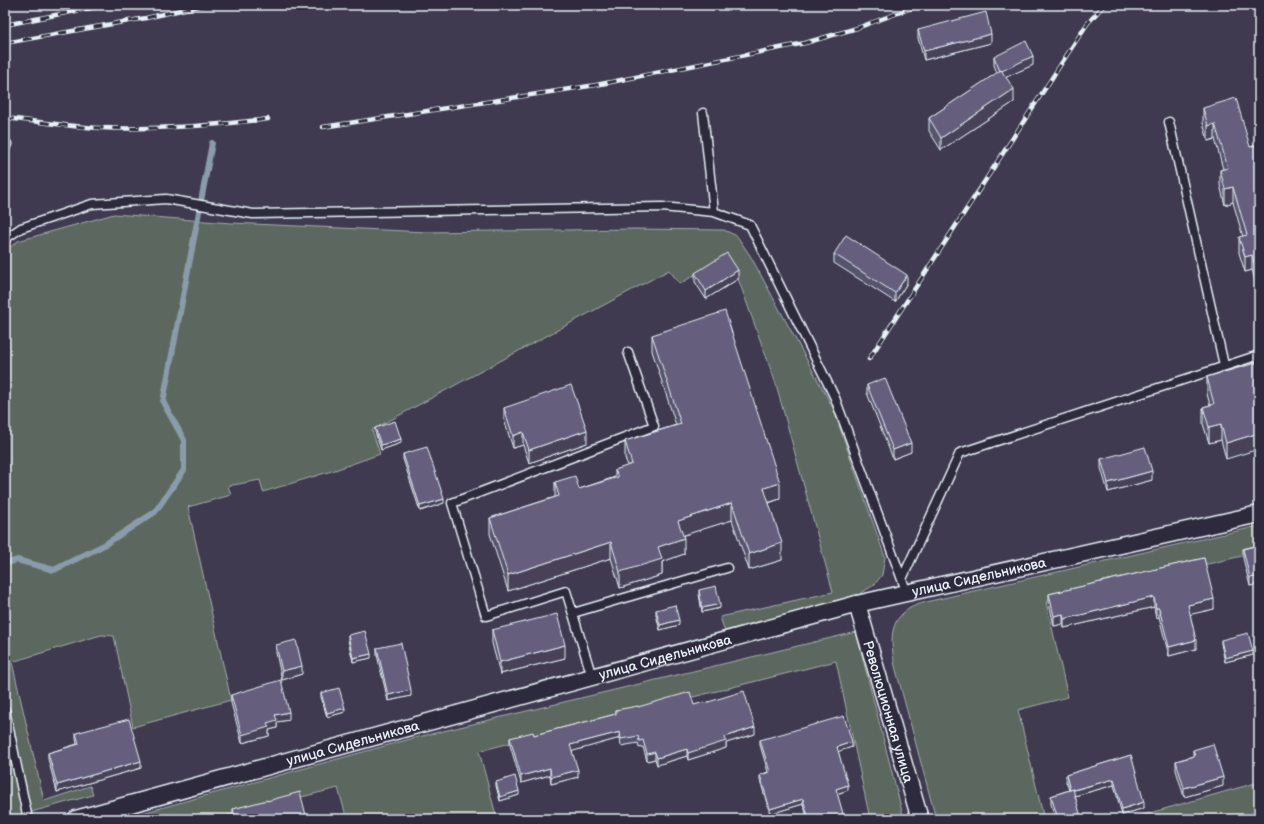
<svg xmlns="http://www.w3.org/2000/svg" width="1264" height="824" font-family="'Balsamiq Sans',sans-serif">
  <style>
    .green { fill: #5c685e; stroke: #a2acab }
    .lines { fill: none; stroke-linecap: round; stroke-linejoin: round }
    .stream { stroke: #8a9cab; stroke-width: 6 }
    .lane-casing { stroke: #e8f1f8; stroke-width: 11 }
    .street-casing { stroke: #e8f1f8; stroke-width: 19 }
    .lane { stroke: #2f2a3d; stroke-width: 8 }
    .street { stroke: #2f2a3d; stroke-width: 16 }
    .rail-casing { stroke: #e8f1f8; stroke-width: 4.5 }
    .rail { stroke: #2f2a3d; stroke-width: 3; stroke-dasharray: 9; stroke-linecap: butt }
    .wall { fill: #57526c; stroke: #e8f1f8 }
    .shaded-wall { fill: #474258; stroke: #e8f1f8 }
    .building { fill: #655f7d; stroke: #e8f1f8 }
    .labels { text-anchor: middle; dominant-baseline: central; stroke-width: 3; stroke-linejoin: round; paint-order: stroke }
    .street-label { font-size: 14px; fill: #e8f1f8; stroke: #2f2a3d }
  </style>
  <rect width="100%" height="100%" fill="#3f3a50"/>
  <filter id="ink" filterUnits="userSpaceOnUse"><feTurbulence type="fractalNoise" baseFrequency=".025" numOctaves="2"/><feDisplacementMap in="SourceGraphic" scale="8" xChannelSelector="R" yChannelSelector="G"/><feConvolveMatrix kernelMatrix="1 2 1 2 8 2 1 2 1" color-interpolation-filters="sRGB"/></filter>
  <g filter="url(#ink)">
    <!-- green -->
    <path class="green" d="M114,214L231,223L427,232L632,229L724,230L737,236L751,257L833,408L885,557L882,575L874,585L853,598L725,632L720,617L833,592L776,384L736,273L725,256L680,284L669,270L372,430L380,454L335,470L263,492L260,480L228,486L231,495L188,507L231,700L133,727L114,636L101,635L12,662L44,801L90,786L93,795L24,814L25,819H5V251L18,241Z
      M1259,526V552L1046,602L1068,697L1018,710L1044,819H936L895,666C891,643 887,620 912,607C917,604 924,603 930,601Z
      M856,632L904,819H870L836,661L479,751L497,819H347L338,788L228,815L229,819H121L410,739Z
      M1259,782V818L1253,819H1129Z"/>
    <g class="lines">
      <!-- stream -->
      <path class="stream" d="M5,564L17,560L54,570L104,545L155,512L184,470V440L163,402L212,143"/>
      <defs>
        <path id="lane" d="M703,113L714,212
          M1169,122L1224,365
          M5,149L7,144
          M5,239L21,228L92,204L166,199L253,214L662,207L714,212L750,225L835,398L907,593
          M902,579L960,453L1259,355
          M573,613L727,568
          M592,677L566,591L486,616L452,503L654,426L628,352
          M5,710L28,819"/>
        <g id="street">
          <path id="s1" d="M857,604L920,819"/>
          <path id="s2" d="M76,819L857,604L1259,514"/>
        </g>
      </defs>
      <!-- lane casing -->
      <use href="#lane" class="lane-casing"/>
      <!-- street casing -->
      <use href="#street" class="street-casing"/>
      <!-- lane -->
      <use href="#lane" class="lane"/>
      <!-- street -->
      <use href="#street" class="street"/>
      <defs>
        <path id="rail" d="M5,25L106,5
          M5,43L146,18L203,5
          M5,118C36,121 68,127 100,128C156,130 212,126 268,119
          M323,127L596,85L805,43L857,28L920,5
          M869,359L1087,24L1104,5"/>
      </defs>
      <!-- rail casing -->
      <use href="#rail" class="rail-casing"/>
      <!-- rail -->
      <use href="#rail" class="rail"/>
    </g>
    <!-- wall -->
    <path class="wall" d="M918,30L991,43L924,60L918,38Z
      M994,57L1033,65L1006,77L1014,102L941,150L929,131V118L997,73L994,65Z
      M1203,108L1250,147L1259,144V294L1252,270L1245,272L1239,253V237H1243L1233,202L1225,205L1220,185V170L1223,169L1215,139L1208,141L1203,123Z
      M834,254L907,283L895,302L834,263Z
      M695,273L738,279L706,299L695,282Z
      M652,335L780,499L769,503L782,560L749,570L732,520L683,535L684,554L662,562V575L620,588L611,558L508,591L490,534V518L555,497V482L579,489L615,477V470L628,466L625,458V441L676,425L652,351Z
      M1259,362L1226,459L1221,440L1209,443L1203,424V407L1210,405L1207,394V377Z
      M867,385L911,452L893,459L867,393Z
      M504,408L587,443L529,463L523,445L513,448L504,420Z
      M375,428L401,443L381,450L375,432Z
      M403,454L444,503L420,511L403,459Z
      M1101,459L1152,480L1108,492L1101,468Z
      M1259,545V584L1250,586L1243,558V549Z
      M1204,558L1214,609L1190,614L1196,649L1169,656L1159,617L1156,618L1154,607L1064,628L1063,624L1054,626L1049,603V594Z
      M699,590L720,608L702,612L699,594Z
      M656,610L679,625L660,630L656,615Z
      M492,630L565,658L500,674L492,643Z
      M348,635L371,658L353,662L348,640Z
      M1259,635V659L1256,649V636Z
      M1221,640L1253,655L1225,662L1221,644Z
      M276,645L302,674L282,680L276,653Z
      M377,648L411,696L388,701L377,655Z
      M321,693L345,712L327,717L321,697Z
      M231,695L289,720L277,722V728L269,730V736L242,743L231,703Z
      M705,703L755,734L726,743V748L688,760L687,756L657,765L655,759L647,761L643,747L639,748L638,743L621,746L620,738L572,751L578,777L551,784L550,775L521,783L510,745V738L534,735L616,714V710L638,707L694,705Z
      M76,733L141,768L57,792L48,759V753L77,744L76,739Z
      M760,740L852,747L838,751L848,790L837,794L844,819H808L803,804L770,814L760,780V775L768,772L760,745Z
      M1193,750L1223,786L1184,797L1176,770V761L1193,756Z
      M1131,755L1144,808L1122,815L1114,785L1075,796L1081,819H1055L1051,804V796L1069,790L1066,782V775Z
      M496,782L519,795L500,801L496,786Z
      M267,801L307,819H234L233,816V809Z"/>
    <!-- shaded-wall -->
    <path class="shaded-wall" d="M991,34V43L924,60V51Z
      M1033,56V65L1000,80V71Z
      M1014,89V102L941,150V138Z
      M1215,124V139L1208,141V126Z
      M1233,187V202L1225,205V189Z
      M1252,255V270L1245,272V257Z
      M738,270V279L706,299V291Z
      M907,275V283L895,302V293Z
      M1221,424V440L1209,443V427Z
      M587,430V443L529,463V450Z
      M523,432V445L513,448V436Z
      M1259,433V449L1226,459V443Z
      M401,439V443L381,450V445Z
      M911,443V452L893,459V450Z
      M1152,471V480L1108,492V483Z
      M780,483V499L764,504V488Z
      M444,499V503L420,511V506Z
      M732,503V520L678,537V521Z
      M684,538V554L662,562V575L620,588V572L658,547Z
      M611,542V558L508,591V575Z
      M782,543V560L749,570V554Z
      M1259,576V584L1250,586V578Z
      M1154,597V607L1064,628V619Z
      M1214,599V609L1188,615V605Z
      M720,604V608L702,612V608Z
      M1156,608H1159V617L1156,618Z
      M1063,614V624L1054,626V616Z
      M679,620V625L660,630V625Z
      M1196,640V649L1169,656V647Z
      M565,645V658L500,674V662Z
      M1253,651V655L1225,662V658Z
      M371,654V658L353,662V658Z
      M302,666V674L282,680V671Z
      M411,690V696L388,701V695Z
      M345,708V712L327,717V713Z
      M289,712V720L277,722V728L269,730V736L242,743V735L267,723L275,715Z
      M755,727V734L726,743V748L688,760V753L725,737Z
      M620,732V738L570,752V745Z
      M852,742V747L837,752V747Z
      M687,749V756L657,765V758Z
      M655,752V759L647,761V754Z
      M141,761V768L57,792V785Z
      M550,768V775L521,783V776Z
      M578,770V777L551,784V777Z
      M1223,777V786L1184,797V788Z
      M1114,779V785L1071,797V791Z
      M848,785V790L836,794V789Z
      M519,791V795L500,801V797Z
      M803,799V804L770,814V809Z
      M1144,802V808L1122,815V809Z
      M844,817V819H837Z
      M1081,817V819H1073Z"/>
    <!-- building -->
    <path class="building" d="M986,12L991,34L924,51L918,30Z
      M1026,41L1033,56L1002,71L1001,70L1000,71L994,57Z
      M1001,70L1014,89L941,138L929,118Z
      M1236,98L1250,147L1259,144V176H1258L1259,178V279L1252,255L1245,257L1239,237L1247,235L1233,187L1225,189L1220,170L1228,168L1215,124L1208,126L1203,108Z
      M846,235L907,275L895,293L834,254Z
      M727,253L738,270L706,291L695,273Z
      M725,311L780,483L764,488L782,543L749,554L732,503L678,521L684,538L658,547L662,559L620,572L611,542L508,575L490,518L559,496L555,482L575,476L579,489L618,477L615,470L632,464L625,441L681,424L652,335Z
      M1259,362V433L1226,443L1221,424L1209,427L1203,407L1214,404L1207,377Z
      M885,378L911,443L893,450L867,385Z
      M571,385L587,430L529,450L523,432L513,436L504,408Z
      M395,421L401,439L381,445L375,428Z
      M427,447L444,499L420,506L403,454Z
      M1145,447L1152,471L1108,483L1101,459Z
      M1259,545V576L1250,578L1243,549Z
      M1204,558L1214,599L1188,605L1196,640L1169,647L1159,608H1156L1154,597L1064,619L1063,614L1054,616L1049,594Z
      M716,586L720,604L702,608L699,590Z
      M675,605L679,620L660,625L656,610Z
      M557,614L565,645L500,662L492,630Z
      M365,631L371,654L353,658L348,635Z
      M1248,633L1253,651L1225,658L1221,640Z
      M1259,635V647L1256,636Z
      M296,640L302,666L282,671L276,645Z
      M401,643L411,690L388,695L377,648Z
      M281,680L289,712L275,715L277,720L267,723L269,727L242,735L231,695Z
      M339,688L345,708L327,713L321,693Z
      M744,691L755,727L725,737L726,741L688,753L687,749L657,758L655,752L647,754L643,740L639,741L638,736L621,739L620,732L570,745L578,770L551,777L550,768L521,776L510,738L533,732L534,735L616,714V710L638,706V707L690,692L694,705L704,702L705,703Z
      M844,716L852,742L837,747L848,785L836,789L844,817L837,819H809L803,799L770,809L760,775L770,772L760,740Z
      M129,719L141,761L57,785L48,753L79,744L76,733Z
      M1213,744L1223,777L1184,788L1176,761L1195,756L1193,750Z
      M1131,755L1144,802L1122,809L1114,779L1073,790V789L1070,790L1066,775Z
      M515,776L519,791L500,797L496,782Z
      M1073,789L1081,817L1073,819H1058L1051,796Z
      M300,792L307,819H236L233,809L267,800V801Z"/>
  </g>
  <g class="labels">
    <!-- street labels -->
    <g class="street-label">
      <text stroke="none"><textPath href="#s2" startOffset="935">улица Сидельникова</textPath></text>
      <text stroke="none"><textPath href="#s2" startOffset="611">улица Сидельникова</textPath></text>
      <text stroke="none"><textPath href="#s1" startOffset="112">Революционная улица</textPath></text>
      <text stroke="none"><textPath href="#s2" startOffset="287">улица Сидельникова</textPath></text>
    </g>
  </g>
  <!-- margin -->
  <rect width="1264" height="824" fill="none" stroke="#2f2a3d" stroke-width="20"/>
  <rect x="10" y="10" width="1244" height="804" fill="none" stroke="#e8f1f8" stroke-width="1.5" filter="url(#ink)"/>
</svg>
